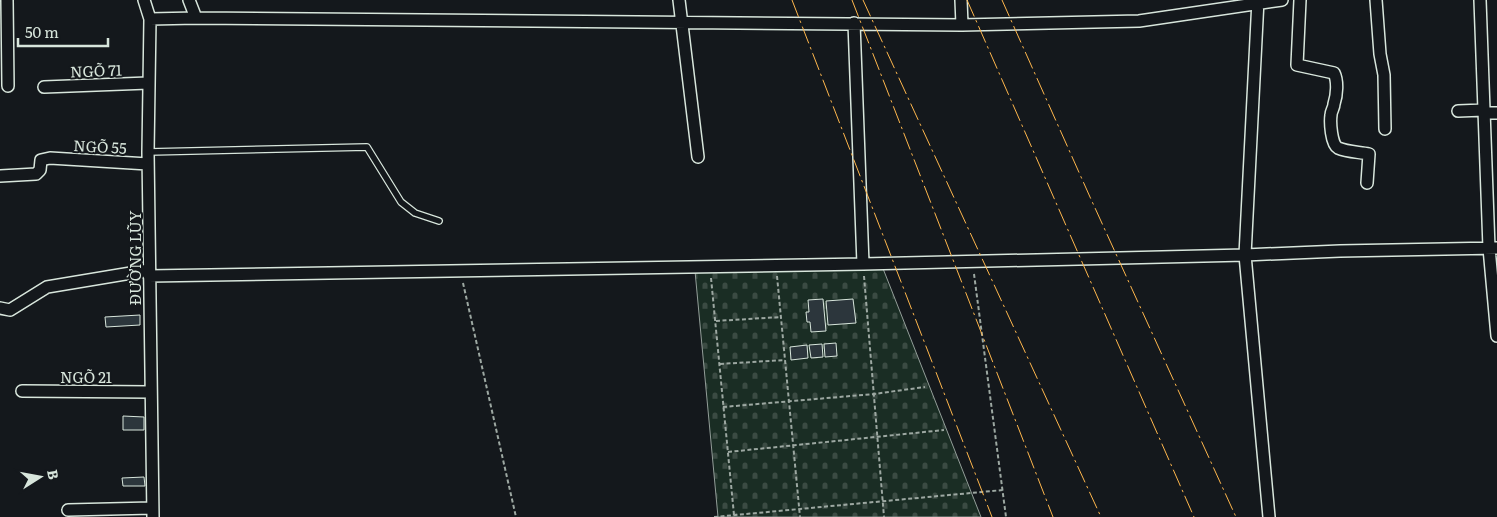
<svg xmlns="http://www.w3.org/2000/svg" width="1497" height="517" font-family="Literata,serif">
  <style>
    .cemetery { fill: url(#cemetery-stones); stroke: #939e99 }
    .building { fill: #2c363c; stroke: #d8e6dc }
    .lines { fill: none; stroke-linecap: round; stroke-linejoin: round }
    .service-casing { stroke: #d8e6dc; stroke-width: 8 }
    .minor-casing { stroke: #d8e6dc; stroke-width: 14 }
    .path { stroke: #9da8a2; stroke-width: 2; stroke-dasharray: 4 2.5; stroke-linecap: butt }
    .service { stroke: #14181c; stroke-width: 5.5 }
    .minor { stroke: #14181c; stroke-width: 11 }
    .power { stroke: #ffb74d; stroke-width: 1; stroke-dasharray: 18 4 2.5 4; stroke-linecap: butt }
    .labels { text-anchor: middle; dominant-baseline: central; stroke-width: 4; stroke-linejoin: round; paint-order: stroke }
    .street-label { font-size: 15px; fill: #d8e6dc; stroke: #14181c }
  </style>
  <defs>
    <pattern id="cemetery-stones" width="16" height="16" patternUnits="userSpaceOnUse" patternTransform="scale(1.25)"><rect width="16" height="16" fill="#1a2d24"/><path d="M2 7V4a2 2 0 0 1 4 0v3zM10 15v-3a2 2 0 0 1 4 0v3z" fill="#3b4b43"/></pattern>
  </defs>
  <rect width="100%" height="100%" fill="#14181c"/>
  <!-- cemetery -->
  <path class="cemetery" d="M882,266L981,517H718L695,271Z"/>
  <!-- building -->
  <path class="building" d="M823,299L826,331L811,332L810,322H807L806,312H809L808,300Z
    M853,299L856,323L828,325L826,301Z
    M140,315V325L106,327L105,317Z
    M836,343L837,356L825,357L824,344Z
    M822,344L823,357L811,358L809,345Z
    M807,345L808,358L791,360L790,347Z
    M123,416L144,417V430H123Z
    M144,477L145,486H123L122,478Z"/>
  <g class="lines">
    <defs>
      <path id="service" d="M148,152L367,147L401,202L415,213L439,221"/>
      <path id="minor" d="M7,0L8,86
        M144,0L150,19L148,152L153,517
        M189,0L196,18
        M679,0L698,157
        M961,0L962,25
        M1258,0L1245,255L1269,517
        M1300,0L1297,65L1334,73C1338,81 1337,95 1334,104C1334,108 1331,111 1331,115C1330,122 1331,144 1338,148C1347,152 1359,152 1369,154L1367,183
        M1376,0L1380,54L1384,75L1385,129
        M1480,0L1489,248L1497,336
        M150,19L196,18L962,25L1139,21L1282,0
        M854,23L863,264
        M44,87L148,83
        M1458,111L1484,110
        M1484,113H1497
        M0,176L36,174L40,170L41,160L50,158L148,164
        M149,276L863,264L1245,255L1340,251L1497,248
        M0,308L10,310L47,287L149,270
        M22,391L151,392
        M68,510L152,508"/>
    </defs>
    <!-- service casing -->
    <use href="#service" class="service-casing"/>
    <!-- minor casing -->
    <use href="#minor" class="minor-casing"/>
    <!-- path -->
    <path class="path" d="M974,274L1006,517
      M777,276L800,517
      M864,276L884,517
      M711,278L734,515
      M463,283L516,517
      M716,321L781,317
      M720,364L785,360
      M723,407L874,394L925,387
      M728,452L944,430
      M714,517L1003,490"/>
    <!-- service -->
    <use href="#service" class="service"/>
    <!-- minor -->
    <use href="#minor" class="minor"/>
    <!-- power -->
    <path class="power" d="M792,0L992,517
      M852,0L1053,517
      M863,0L1101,517
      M967,0L1194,517
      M1002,0L1090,197L1236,517"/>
  </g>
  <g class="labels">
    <!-- street labels -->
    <g class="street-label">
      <text transform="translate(96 70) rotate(-2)">NGÕ 71</text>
      <text transform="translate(100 146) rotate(3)">NGÕ 55</text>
      <text transform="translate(134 258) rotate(-90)">ĐƯỜNG LŨY</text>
      <text x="86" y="376">NGÕ 21</text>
    </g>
  </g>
  <!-- north arrow -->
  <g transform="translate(40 477) rotate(79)" stroke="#14181c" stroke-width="4" paint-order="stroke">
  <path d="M0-4L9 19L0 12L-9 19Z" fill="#d8e6dc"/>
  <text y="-8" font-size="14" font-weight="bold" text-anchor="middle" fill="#d8e6dc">B</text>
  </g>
  <!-- scale -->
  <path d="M18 38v8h90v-8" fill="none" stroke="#d8e6dc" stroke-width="2.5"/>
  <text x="25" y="38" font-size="15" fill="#d8e6dc" stroke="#14181c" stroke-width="4" paint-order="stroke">50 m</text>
</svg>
